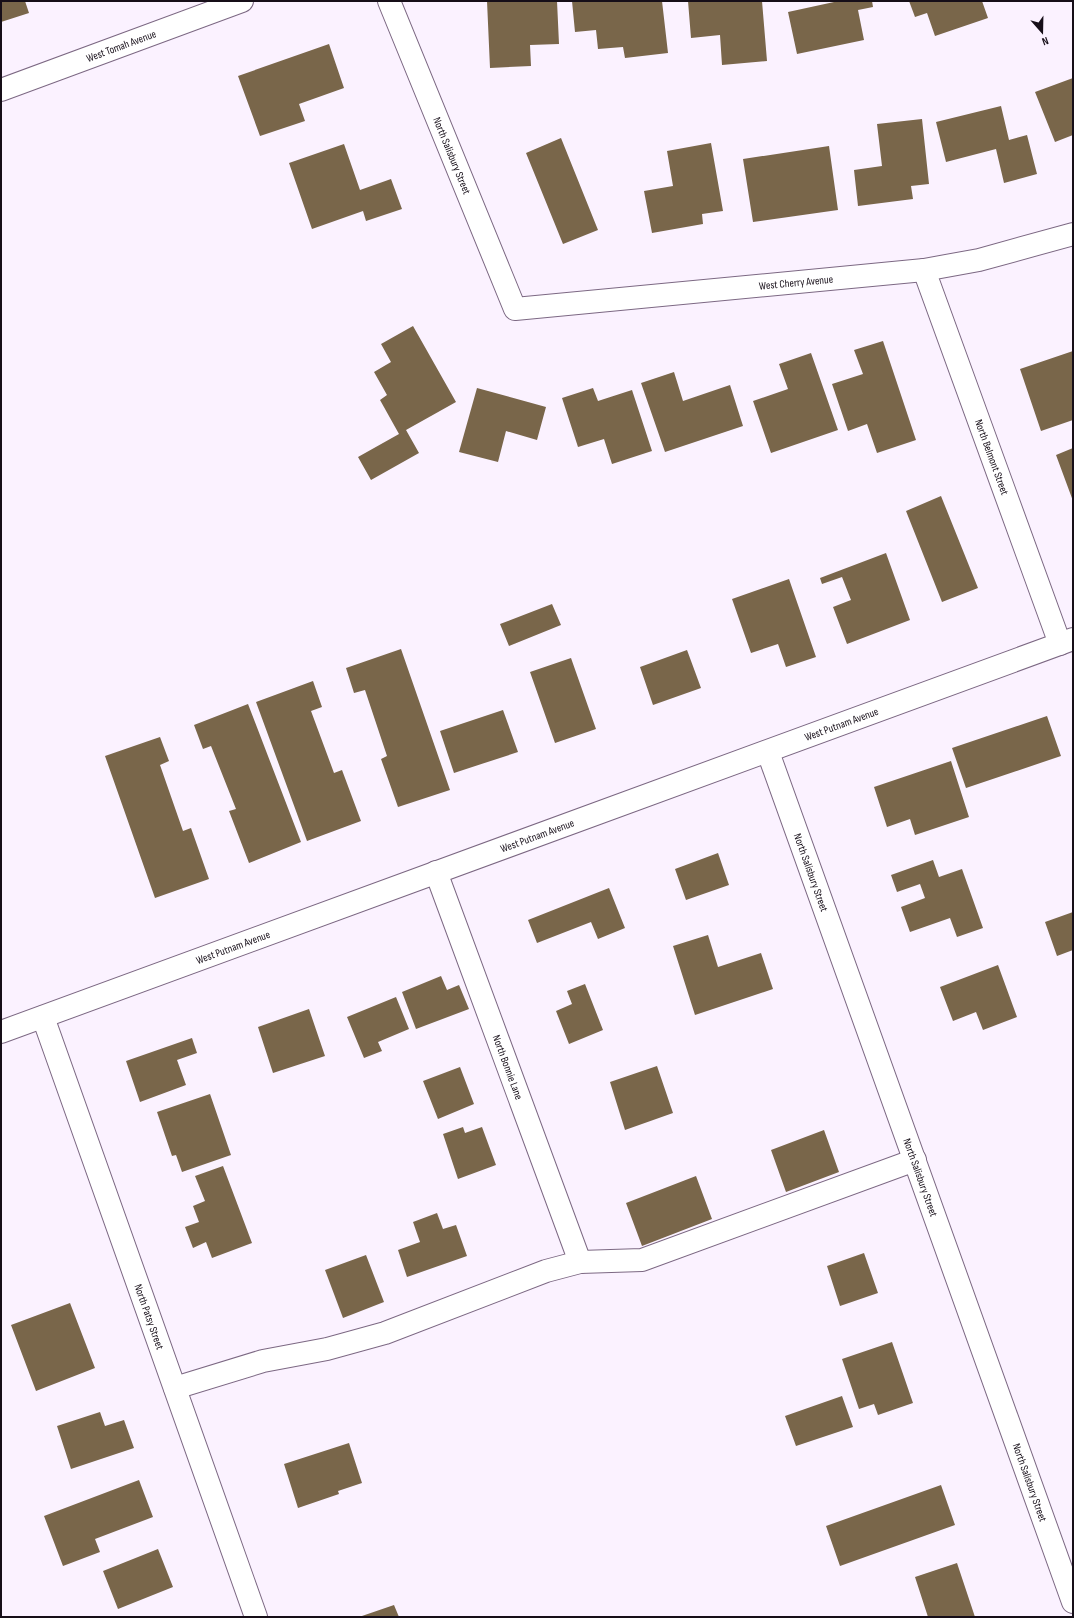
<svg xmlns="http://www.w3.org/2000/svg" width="1074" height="1618" font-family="'Sofia Sans Condensed',sans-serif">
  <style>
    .building { fill: #79664a }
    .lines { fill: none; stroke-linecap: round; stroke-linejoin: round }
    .minor-casing { stroke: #7c6883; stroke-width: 24 }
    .minor { stroke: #fff; stroke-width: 22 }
    .labels { text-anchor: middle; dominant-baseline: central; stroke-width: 3; stroke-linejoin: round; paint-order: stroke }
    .street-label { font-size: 11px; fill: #160e18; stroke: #fbf2ff }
  </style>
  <rect width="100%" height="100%" fill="#fbf2ff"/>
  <!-- building -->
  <path class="building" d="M1,1H25L29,13L1,22Z
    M487,1H557L559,44L530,45L531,66L490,68Z
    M572,1H662L668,53L625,58L623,47L598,49L596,30L575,32Z
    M688,1H762L767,61L722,65L720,35L691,38Z
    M833,1H872L873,7L858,10L864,40L797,54L788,12L834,2Z
    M909,1H982L988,18L935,36L927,13L915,17Z
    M329,44L344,88L299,104L305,121L260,136L238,76Z
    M1073,78V135L1055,142L1035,92Z
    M1001,106L1009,140L1027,135L1037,174L1004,183L996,149L946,162L936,122Z
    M922,119L929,184L911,186L913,199L858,206L854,170L882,166L877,124Z
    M561,138L598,230L563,244L526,153Z
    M711,143L723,211L702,214L703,224L652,233L644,191L673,186L667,151Z
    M344,144L360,190L391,179L402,209L366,221L363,211L312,229L289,163Z
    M829,146L838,210L753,222L743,159Z
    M413,326L456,402L406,430L419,453L371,480L358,457L399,434L380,400L387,395L374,372L391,362L381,344Z
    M883,341L916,440L877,453L867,424L848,431L832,384L863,374L854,350Z
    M1073,351V420L1041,431L1020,369Z
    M811,353L838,430L771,453L753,401L788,389L779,364Z
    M674,372L683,401L730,385L743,426L665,452L641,383Z
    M477,388L546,407L537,440L506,431L498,462L459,452Z
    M593,388L598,401L632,390L652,451L612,464L604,439L578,447L562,398Z
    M1073,448V501L1056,455Z
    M941,496L978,588L942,602L906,511Z
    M886,553L910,620L847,644L833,607L851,600L842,577L822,584L820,578Z
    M789,579L816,657L786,667L778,644L751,653L732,599Z
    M552,604L561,625L509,646L500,624Z
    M401,649L450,790L398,807L381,759L387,756L365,690L354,693L346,668Z
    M687,650L701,688L653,705L640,667Z
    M571,658L596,729L555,743L530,672Z
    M313,681L322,707L311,711L334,773L342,770L361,821L307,841L256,702Z
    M248,704L301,842L249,863L229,811L236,809L211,746L203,749L194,725Z
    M503,710L518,752L454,773L440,731Z
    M1047,716L1061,756L966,788L952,748Z
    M160,737L169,761L160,765L183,831L191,828L209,879L155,898L105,756Z
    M951,761L969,817L915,835L910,819L887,827L874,787Z
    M718,853L729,885L686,900L675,869Z
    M933,860L939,877L962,869L983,928L957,937L950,918L910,932L901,907L925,898L920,884L897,892L891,875Z
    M609,888L625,928L598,939L591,922L537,943L528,920Z
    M1073,912V950L1057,956L1045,922Z
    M708,935L718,967L761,953L773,989L695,1015L673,946Z
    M998,965L1017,1017L983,1030L976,1012L953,1021L940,987Z
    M441,976L447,990L459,985L469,1009L416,1029L402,992Z
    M585,984L603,1030L569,1044L556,1011L572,1004L567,991Z
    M396,997L409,1029L378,1042L382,1051L364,1058L347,1017Z
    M309,1009L325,1056L273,1073L258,1027Z
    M192,1038L197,1053L177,1060L186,1085L140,1102L126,1061Z
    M657,1066L673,1113L625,1130L610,1082Z
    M460,1067L474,1104L438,1119L423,1081Z
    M210,1094L231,1155L182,1172L176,1155L172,1156L157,1112Z
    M463,1127L465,1133L482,1127L496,1165L458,1179L443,1134Z
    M824,1130L839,1172L786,1192L771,1150Z
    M223,1166L252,1243L212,1258L206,1242L193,1248L185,1227L199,1222L193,1206L205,1201L195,1176Z
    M696,1176L712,1219L642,1246L626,1203Z
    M437,1213L443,1229L456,1225L467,1256L407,1277L398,1250L420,1242L413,1222Z
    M864,1253L878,1293L840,1306L827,1266Z
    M366,1255L384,1302L343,1318L325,1270Z
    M70,1303L95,1368L36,1391L11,1325Z
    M892,1342L913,1403L878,1415L874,1404L859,1409L842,1359Z
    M842,1396L853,1427L796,1446L785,1416Z
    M100,1412L105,1426L124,1420L134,1448L71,1469L57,1426Z
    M349,1443L362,1483L338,1491L339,1494L298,1508L284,1464Z
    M139,1480L153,1517L95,1539L100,1552L63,1566L44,1516Z
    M941,1485L955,1525L840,1566L826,1526Z
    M158,1549L173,1587L118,1609L103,1571Z
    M957,1563L975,1617H928L915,1577Z
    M394,1605L399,1617H359Z"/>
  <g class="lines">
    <defs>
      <g id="minor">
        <path id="s1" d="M389,1L515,309L924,270L979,260L1073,234"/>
        <path id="s2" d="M1,90L242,1"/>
        <path id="s3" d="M924,270L1060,644"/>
        <path id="s4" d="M768,752L1073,1602"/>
        <path id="s5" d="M436,872L580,1262"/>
        <path id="s6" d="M43,1017L256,1617"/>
        <path id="s7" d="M1,1032L1073,639"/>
        <path d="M175,1388L263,1361L327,1349L385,1333L546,1271L580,1262L642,1260L915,1160"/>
      </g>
    </defs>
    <!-- minor casing -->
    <use href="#minor" class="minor-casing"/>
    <!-- minor -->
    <use href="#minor" class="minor"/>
  </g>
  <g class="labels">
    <!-- street labels -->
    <g class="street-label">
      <text stroke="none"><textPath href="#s2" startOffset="128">West Tomah Avenue</textPath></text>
      <text stroke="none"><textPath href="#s1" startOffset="167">North Salisbury Street</textPath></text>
      <text stroke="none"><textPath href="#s1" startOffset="615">West Cherry Avenue</textPath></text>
      <text stroke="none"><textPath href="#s3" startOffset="199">North Belmont Street</textPath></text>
      <text stroke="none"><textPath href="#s7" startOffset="895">West Putnam Avenue</textPath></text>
      <text stroke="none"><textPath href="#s7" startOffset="571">West Putnam Avenue</textPath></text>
      <text stroke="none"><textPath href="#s4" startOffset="128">North Salisbury Street</textPath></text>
      <text stroke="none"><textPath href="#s7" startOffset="247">West Putnam Avenue</textPath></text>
      <text stroke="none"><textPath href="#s5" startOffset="208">North Bonnie Lane</textPath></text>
      <text stroke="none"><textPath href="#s4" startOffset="452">North Salisbury Street</textPath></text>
      <text stroke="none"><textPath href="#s6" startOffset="318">North Patsy Street</textPath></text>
      <text stroke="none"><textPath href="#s4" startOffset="776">North Salisbury Street</textPath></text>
    </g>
  </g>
  <!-- border -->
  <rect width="1074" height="1618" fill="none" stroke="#160e18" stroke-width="4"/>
  <!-- north arrow -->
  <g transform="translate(1042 32) rotate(160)" stroke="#fbf2ff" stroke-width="3" paint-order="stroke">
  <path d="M0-3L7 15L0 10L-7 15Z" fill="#160e18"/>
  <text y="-6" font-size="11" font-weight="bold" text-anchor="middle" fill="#160e18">N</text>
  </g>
</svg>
